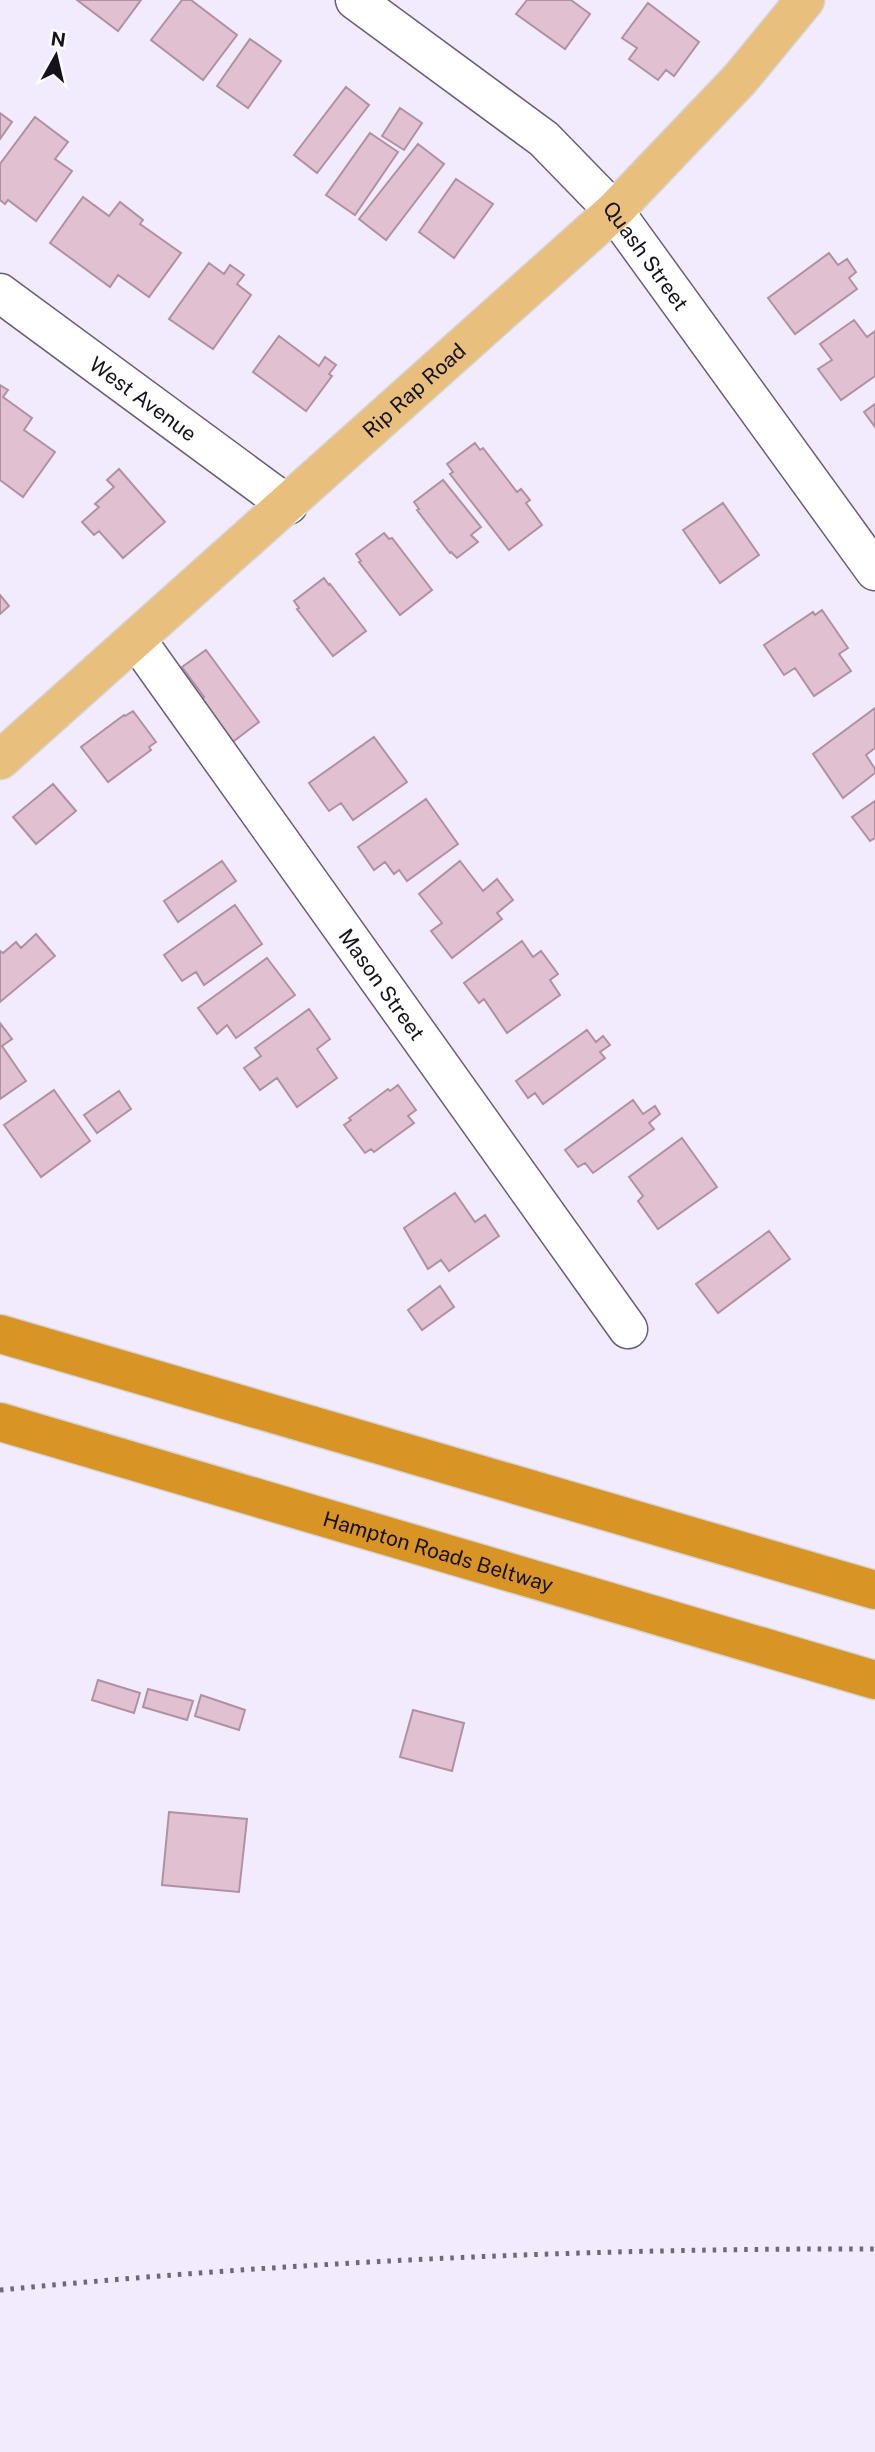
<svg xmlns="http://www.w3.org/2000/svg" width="875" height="2452" font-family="'Public Sans',sans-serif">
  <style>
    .building { fill: #e0c0d1; stroke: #b091a2; stroke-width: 2 }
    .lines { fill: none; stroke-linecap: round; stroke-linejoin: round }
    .minor-casing { stroke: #695e78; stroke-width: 41 }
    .major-casing { stroke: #d5d4d6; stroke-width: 41 }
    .highway-casing { stroke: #d5d4d6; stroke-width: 41 }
    .minor { stroke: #fff; stroke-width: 38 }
    .major { stroke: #e8bf7d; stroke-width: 38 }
    .highway { stroke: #d99426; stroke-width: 38 }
    .rail { stroke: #6e6876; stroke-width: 5; stroke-dasharray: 3.5 7; stroke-linecap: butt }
    .labels { text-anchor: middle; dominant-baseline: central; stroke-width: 5; stroke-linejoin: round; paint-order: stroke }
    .street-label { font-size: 21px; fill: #16111c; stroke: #fcfcfc }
  </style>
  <rect width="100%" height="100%" fill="#f2ebfd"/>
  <!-- building -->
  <path class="building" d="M77,0H141L118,31Z
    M182,0H191L237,35L203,80L151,40Z
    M527,0H571L590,14L565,49L516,14Z
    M648,3L699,42L674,76L666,70L658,80L629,59L637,48L622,38Z
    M250,39L281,61L248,108L217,86Z
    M346,87L369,105L317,173L294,155Z
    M400,108L422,123L404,150L382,136Z
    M0,113L12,122L0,139Z
    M35,117L68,142L55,159L72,171L36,221L8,200L5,204L0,200V164Z
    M370,133L398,152L355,215L326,195Z
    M418,144L444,164L386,240L359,219Z
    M456,179L493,204L454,258L419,232Z
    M83,197L109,216L120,202L143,220L140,224L181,253L149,297L118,275L110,287L50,243Z
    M829,253L838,265L847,259L856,272L849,278L857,289L795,334L768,298Z
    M209,263L224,274L230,265L244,275L237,284L251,295L213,349L169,319Z
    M854,320L867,337L875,331V376L841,400L818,369L832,360L820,344Z
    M279,336L319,366L325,357L336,365L329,374L332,376L306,411L253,372Z
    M0,385L8,390L3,397L32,418L24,430L55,452L23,497L0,480Z
    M875,404V427L864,412Z
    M475,443L480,450L483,448L517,492L521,489L530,500L526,503L542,525L509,550L450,474L453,472L447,464Z
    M119,469L165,522L123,558L99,531L94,535L82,522L99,507L95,504L114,487L107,480Z
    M443,480L481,527L471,535L478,542L457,558L451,552L450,553L417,510L419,509L414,502Z
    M723,503L759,555L720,583L683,530Z
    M384,533L389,539L392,538L432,590L400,615L359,562L361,561L356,554Z
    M324,578L329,585L330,584L366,631L333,656L297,609L299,608L294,601Z
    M0,595L9,606L0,614Z
    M822,610L848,648L839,654L851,671L814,696L795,668L784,675L764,645L813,612L815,615Z
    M206,650L259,722L230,744L198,701L204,697L182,667Z
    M875,708V748L866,755L875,769V773L843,798L813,754Z
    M133,711L156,742L149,747L151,750L108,782L81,747L124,715L125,716Z
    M374,737L407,782L353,820L341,803L329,811L309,783Z
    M53,784L76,811L36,844L13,817Z
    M426,799L458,844L407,881L399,870L394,874L385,862L374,870L358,847Z
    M875,801V838L870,841L852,817Z
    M222,861L236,881L178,922L164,901Z
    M460,861L483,891L497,879L513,900L497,913L502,919L452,958L431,931L442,923L419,894Z
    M235,905L262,944L204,985L196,972L182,981L164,955Z
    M36,934L55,956L0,1002V951L3,953L16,942L21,948Z
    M522,941L533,957L541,951L558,974L550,980L560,995L507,1033L484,999L479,1003L464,983Z
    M267,958L295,995L236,1038L227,1025L217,1034L198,1008Z
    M309,1009L330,1039L317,1049L337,1078L297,1107L277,1078L260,1090L244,1068L261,1056L255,1048Z
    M0,1023L12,1039L2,1046L26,1081L0,1099Z
    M587,1030L596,1042L603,1036L610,1045L600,1052L605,1058L543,1104L535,1093L528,1098L516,1081Z
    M398,1085L416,1110L408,1116L414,1123L374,1152L371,1149L365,1153L344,1125L351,1120L349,1118L388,1089L390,1091Z
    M54,1090L90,1141L41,1177L4,1125Z
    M119,1091L131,1109L97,1133L84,1115Z
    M633,1100L643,1114L655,1106L660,1114L649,1123L654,1129L593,1173L585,1163L578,1167L565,1150Z
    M682,1138L717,1187L658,1229L638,1201L643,1196L629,1177Z
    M455,1193L475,1222L485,1215L499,1236L449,1271L441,1260L428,1269L404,1228Z
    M769,1231L790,1259L718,1313L696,1284Z
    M440,1286L454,1307L422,1330L408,1310Z
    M98,1680L140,1693L134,1713L92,1700Z
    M148,1689L193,1701L187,1720L143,1707Z
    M201,1695L245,1710L239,1730L195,1716Z
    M413,1710L464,1723L452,1771L400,1757Z
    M169,1812L247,1819L239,1892L162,1885Z"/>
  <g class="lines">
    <defs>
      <g id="minor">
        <path id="s1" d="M355,0L544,139L614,211L875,571"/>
        <path id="s2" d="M0,293L288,505"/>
        <path id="s3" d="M136,639L628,1329"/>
      </g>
      <g id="major">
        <path id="s4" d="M0,760L614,211L740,79L805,0"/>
      </g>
      <g id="highway">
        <path d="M0,1334L875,1590"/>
        <path id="s5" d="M0,1422L875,1680"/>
      </g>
    </defs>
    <!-- minor casing -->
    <use href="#minor" class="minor-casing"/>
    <!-- major casing -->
    <use href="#major" class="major-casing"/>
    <!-- highway casing -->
    <use href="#highway" class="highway-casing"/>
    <!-- minor -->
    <use href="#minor" class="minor"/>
    <!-- major -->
    <use href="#major" class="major"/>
    <!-- highway -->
    <use href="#highway" class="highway"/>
    <!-- rail -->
    <path class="rail" d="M0,2290C290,2262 583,2248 875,2249"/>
  </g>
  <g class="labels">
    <!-- street labels -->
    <g class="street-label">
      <text stroke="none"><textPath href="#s1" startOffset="390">Quash Street</textPath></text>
      <text stroke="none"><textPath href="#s4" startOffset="555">Rip Rap Road</textPath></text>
      <text stroke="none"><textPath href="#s2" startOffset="178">West Avenue</textPath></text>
      <text stroke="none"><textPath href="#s3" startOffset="424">Mason Street</textPath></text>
      <text stroke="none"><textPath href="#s5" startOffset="457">Hampton Roads Beltway</textPath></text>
    </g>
  </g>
  <!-- north arrow -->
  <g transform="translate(56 56) rotate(8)" stroke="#fcfcfc" stroke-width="5" paint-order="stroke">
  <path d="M0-5L12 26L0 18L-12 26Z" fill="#16111c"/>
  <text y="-10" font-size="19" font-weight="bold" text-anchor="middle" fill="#16111c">N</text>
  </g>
</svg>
